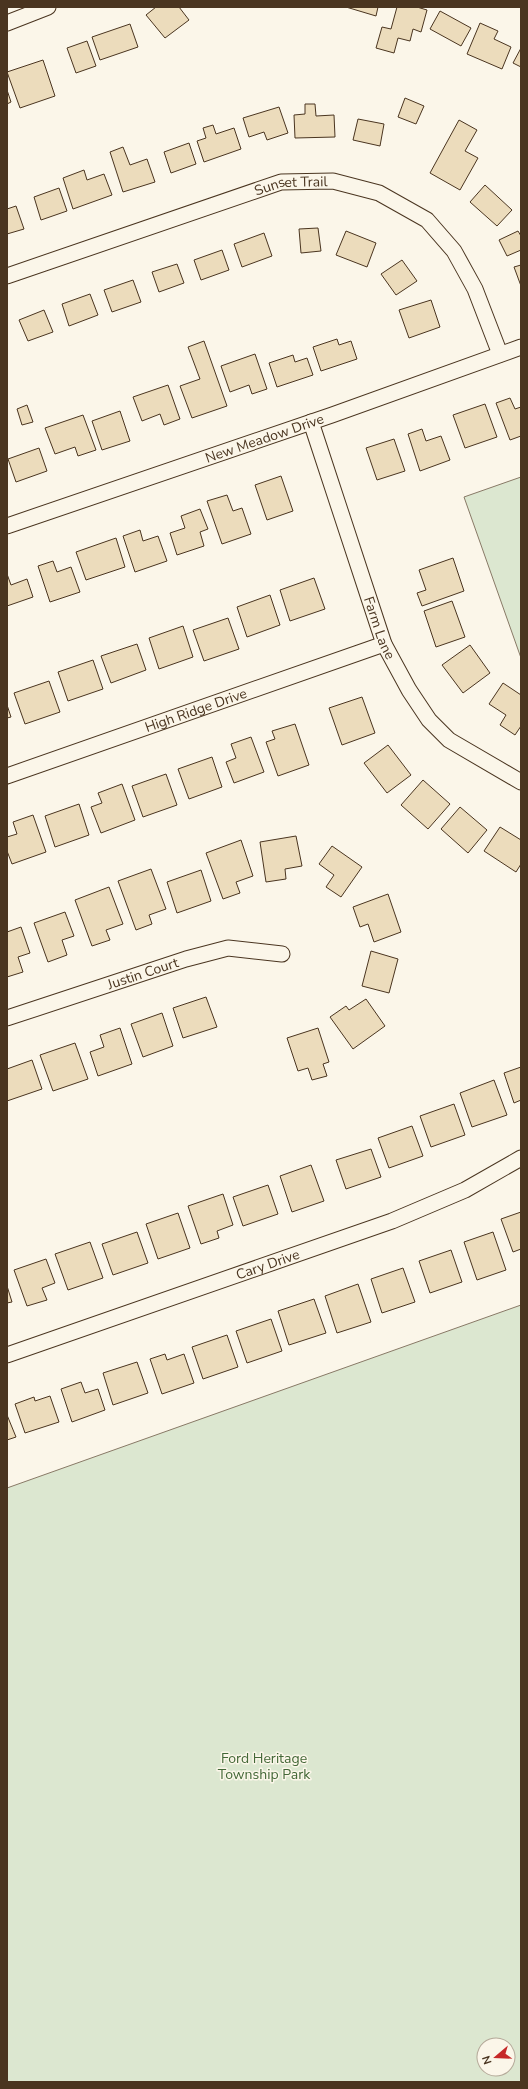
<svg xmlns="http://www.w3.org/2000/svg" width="528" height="2089" font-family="'Nunito Sans',sans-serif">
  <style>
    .green { fill: #dce7d0; stroke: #887966; fill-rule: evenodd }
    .building { fill: #ecdcbc; stroke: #4a3520 }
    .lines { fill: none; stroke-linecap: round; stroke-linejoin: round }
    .minor-casing { stroke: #4a3520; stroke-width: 17 }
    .minor { stroke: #fbf6e9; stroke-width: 15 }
    .labels { text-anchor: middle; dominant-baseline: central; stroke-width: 3; stroke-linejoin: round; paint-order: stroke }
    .street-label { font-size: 14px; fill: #4a3520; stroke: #fbf6e9 }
    .park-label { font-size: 14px; fill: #436837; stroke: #fbf6e9 }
  </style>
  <rect width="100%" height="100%" fill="#fbf6e9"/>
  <!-- green -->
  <path class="green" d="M521,477V658L464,497Z
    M521,1305V2082H7V1488ZM484,2045H508V2069H484Z"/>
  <!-- building -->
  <path class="building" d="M156,7H179L189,20L165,38L146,15Z
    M346,7H378L376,16Z
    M397,7H417L427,10L421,32L413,29L410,41L398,38L394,53L376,48L382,27L391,29Z
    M440,11L471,28L461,46L430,29Z
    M480,23L498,31L494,39L511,47L502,69L467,54Z
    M130,24L138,47L100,60L92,37Z
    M87,41L96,66L76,73L67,48Z
    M521,48V67L513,63Z
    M43,60L55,96L20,108L7,72Z
    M7,90L11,102L7,104Z
    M405,98L424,106L416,124L398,117Z
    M305,104H315L316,116L334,115L335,137L295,138L294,115L305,114Z
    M279,107L288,133L267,140L264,132L249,137L243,118Z
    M358,119L384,124L380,146L353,140Z
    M459,120L477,130L465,151L478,158L460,190L430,173Z
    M213,125L216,134L234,128L241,149L204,162L197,141L206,138L203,128Z
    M189,143L196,164L171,173L164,152Z
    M123,147L130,165L147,159L155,182L123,192L110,152Z
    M84,170L87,180L104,174L112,195L73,209L63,178Z
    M485,185L512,210L497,226L470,202Z
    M59,188L67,211L41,220L34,197Z
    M16,206L24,229L7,234V209Z
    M318,228L321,251L301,253L299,229Z
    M346,231L376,243L367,267L336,255Z
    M518,231L521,236V250L507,256L499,240Z
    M264,233L272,256L242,267L234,244Z
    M222,250L229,270L201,280L194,260Z
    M402,260L417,281L396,295L381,274Z
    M177,264L184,283L159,292L152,272Z
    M521,265V286L514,267Z
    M133,280L141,302L112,312L104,290Z
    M90,294L98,315L69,326L62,304Z
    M431,300L440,327L409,338L399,310Z
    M44,310L53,332L28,341L19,320Z
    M337,339L339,345L351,341L357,359L321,371L313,347Z
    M204,341L227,406L192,418L180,386L200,379L188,347Z
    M255,354L267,389L252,394L249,385L230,392L221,366Z
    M293,355L295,362L307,358L313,375L277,387L269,363Z
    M168,385L180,419L164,425L160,414L142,421L133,397Z
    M510,398L515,409L521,407V436L510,440L496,403Z
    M485,404L497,437L465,448L453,415Z
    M27,405L33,422L22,425L17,409Z
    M120,411L130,441L102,450L92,421Z
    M83,415L96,450L78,456L75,447L55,454L45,428Z
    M422,429L426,441L441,436L450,460L420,471L408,434Z
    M394,439L405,471L377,480L366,448Z
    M39,448L47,471L16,482L8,459Z
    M281,476L293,511L267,520L255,485Z
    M227,495L233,511L242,508L251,534L222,544L207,501Z
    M200,509L208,529L200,532L204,546L177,555L170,533L185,528L181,516Z
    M140,530L143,541L158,536L167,561L135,572L123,536Z
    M116,538L125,567L86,580L76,552Z
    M453,558L464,591L422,606L417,593L426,590L419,570Z
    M53,561L57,572L71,567L80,592L50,602L38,566Z
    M7,574L11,585L27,579L33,597L7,606Z
    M314,578L325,609L290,621L280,590Z
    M270,595L280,625L247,637L237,607Z
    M452,601L465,637L436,647L424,611Z
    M228,618L239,649L204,661L193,630Z
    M183,626L193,657L159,669L149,638Z
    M137,644L146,670L111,683L101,656Z
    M470,645L490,673L463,693L442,665Z
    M93,660L103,689L68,701L58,672Z
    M49,681L60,712L25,724L14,693Z
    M503,683L521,695V726L515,735L500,725L506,715L489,704Z
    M362,697L375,733L342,745L329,708Z
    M7,705L11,717L7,718Z
    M295,724L309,765L278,776L266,742L275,739L272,731Z
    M251,737L264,772L234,783L226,762L236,758L231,744Z
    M388,745L411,775L387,793L364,763Z
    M212,757L222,787L189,799L178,769Z
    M166,774L177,805L143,817L132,786Z
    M423,780L450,804L428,829L401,805Z
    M122,784L135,820L101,833L91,807L102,803L98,793Z
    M79,804L89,835L55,847L45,816Z
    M460,807L487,830L468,853L441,829Z
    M33,815L46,852L12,864L7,851V837L17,834L13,822Z
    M500,827L521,840V864L516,872L484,851Z
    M296,836L302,866L285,869L286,879L266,882L260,842Z
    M241,840L253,876L236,882L240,893L223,899L206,853Z
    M332,846L362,867L341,897L326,887L334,875L319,864Z
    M151,869L166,909L149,915L152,924L136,930L118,881Z
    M201,870L211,901L177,913L167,882Z
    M109,887L123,924L106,930L110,940L92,946L75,900Z
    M388,894L401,932L374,942L368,924L360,927L353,907Z
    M65,912L74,936L62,940L67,955L48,962L34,923Z
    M21,927L30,953L18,957L23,972L7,977V932Z
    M371,951L398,959L389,993L362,986Z
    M206,997L217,1027L183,1038L173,1008Z
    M366,999L385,1026L353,1049L330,1017L346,1006L349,1010Z
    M162,1013L173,1046L143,1057L131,1024Z
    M120,1028L132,1064L98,1076L90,1052L104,1047L100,1035Z
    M318,1028L329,1062L323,1064L327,1076L312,1080L308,1068L298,1071L287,1038Z
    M75,1043L88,1079L53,1091L40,1055Z
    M32,1060L42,1089L7,1101V1069Z
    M521,1067V1100L514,1103L504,1073Z
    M494,1080L507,1115L472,1127L460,1093Z
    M454,1104L465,1135L431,1147L420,1116Z
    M412,1126L423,1156L389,1168L378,1138Z
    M371,1149L381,1177L346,1189L336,1160Z
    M311,1165L324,1201L292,1212L280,1176Z
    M268,1185L278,1214L243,1226L233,1197Z
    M223,1194L233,1225L217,1231L219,1238L201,1244L188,1206Z
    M521,1212V1249L513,1252L501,1219Z
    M178,1213L190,1248L158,1259L146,1224Z
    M137,1232L148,1263L113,1275L102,1244Z
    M493,1232L506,1270L477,1280L464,1242Z
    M90,1242L103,1278L68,1290L55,1254Z
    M451,1250L462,1282L430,1293L419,1261Z
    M46,1259L55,1283L42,1288L47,1300L27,1306L14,1270Z
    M403,1268L415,1302L382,1313L371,1279Z
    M358,1284L371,1322L337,1333L325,1296Z
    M7,1286L12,1302L7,1303Z
    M314,1299L326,1333L289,1345L278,1311Z
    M271,1319L282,1351L247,1363L236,1331Z
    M227,1335L238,1367L203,1379L192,1347Z
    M165,1354L167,1360L184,1354L194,1383L162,1394L150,1359Z
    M137,1362L148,1393L113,1405L103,1373Z
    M81,1382L85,1393L98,1389L105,1410L72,1422L61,1389Z
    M50,1396L59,1422L25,1433L15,1404L34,1397L35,1401Z
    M7,1415L16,1437L7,1440Z"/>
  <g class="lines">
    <defs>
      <g id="minor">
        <path d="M7,23L48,7"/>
        <path id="s1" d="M7,276L281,182L333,181L379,193L427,220L454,251L475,289L500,354"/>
        <path id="s2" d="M311,422L384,644L409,690L429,720L449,740L521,782"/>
        <path id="s3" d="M7,526L332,415L521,347"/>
        <path id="s4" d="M7,776L384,644"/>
        <path id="s5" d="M7,1018L186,959L228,948L282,954"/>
        <path id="s6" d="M7,1355L392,1221L465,1190L521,1158"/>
      </g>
    </defs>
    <!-- minor casing -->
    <use href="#minor" class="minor-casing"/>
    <!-- minor -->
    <use href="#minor" class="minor"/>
  </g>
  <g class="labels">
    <!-- street labels -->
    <g class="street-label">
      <text stroke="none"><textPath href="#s1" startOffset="299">Sunset Trail</textPath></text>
      <text stroke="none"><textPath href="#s3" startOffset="272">New Meadow Drive</textPath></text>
      <text stroke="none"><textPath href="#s2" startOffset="217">Farm Lane</textPath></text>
      <text stroke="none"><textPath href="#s4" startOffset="200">High Ridge Drive</textPath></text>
      <text stroke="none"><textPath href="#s5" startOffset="143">Justin Court</textPath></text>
      <text stroke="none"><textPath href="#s6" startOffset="276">Cary Drive</textPath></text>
    </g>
    <!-- park labels -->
    <g class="park-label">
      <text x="264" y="1758">Ford Heritage<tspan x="264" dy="16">Township Park</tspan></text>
    </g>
  </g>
  <!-- border -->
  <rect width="528" height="2089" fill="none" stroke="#4a3520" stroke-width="16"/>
  <!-- north arrow -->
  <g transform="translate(496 2057) rotate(251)"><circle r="19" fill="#fbf6e9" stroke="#b4a999"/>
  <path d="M0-3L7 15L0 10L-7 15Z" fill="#c62828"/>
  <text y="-6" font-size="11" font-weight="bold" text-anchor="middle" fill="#4a3520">N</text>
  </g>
</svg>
